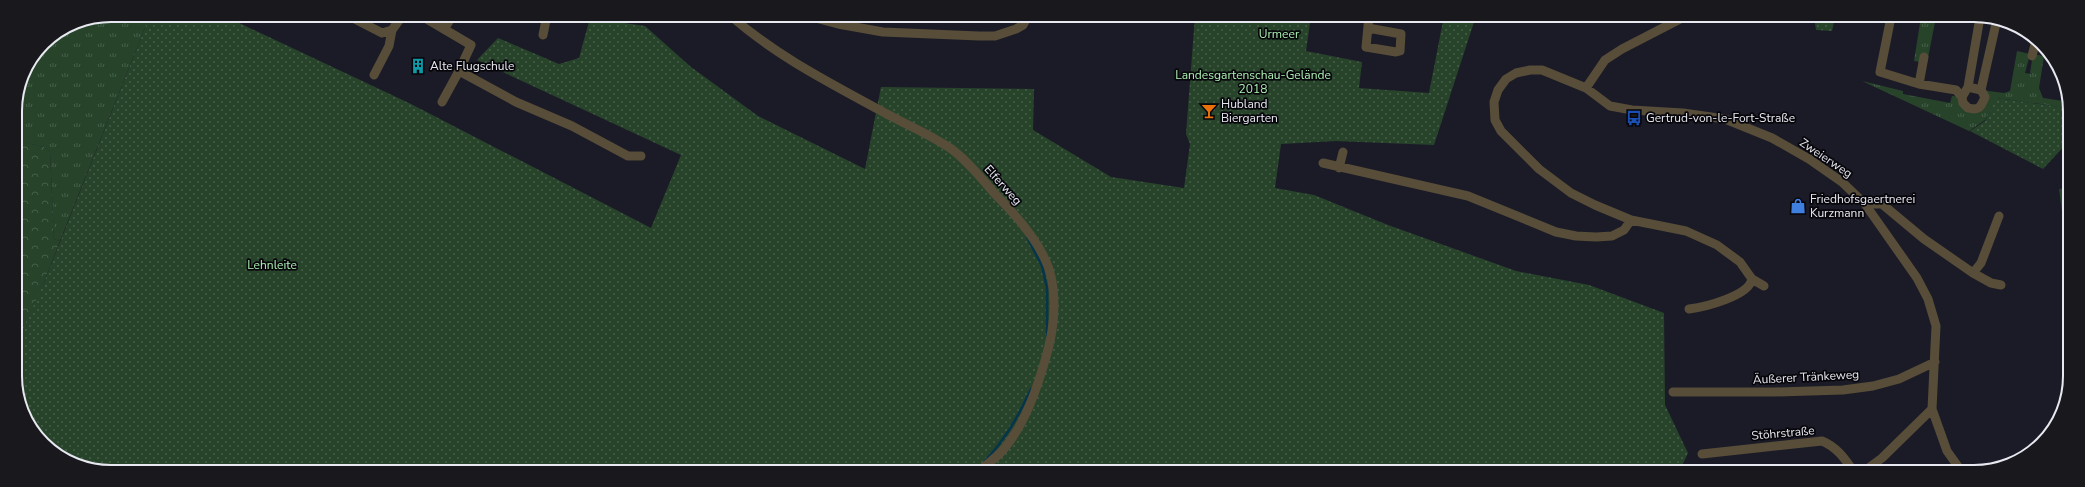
<svg xmlns="http://www.w3.org/2000/svg" width="2085" height="487" font-family="'Nunito Sans',sans-serif">
  <style>
    .grass { fill: url(#grass-tufts) }
    .forest { fill: url(#forest-crowns) }
    .park { fill: url(#park-dots) }
    .pitch { fill: #27442b }
    .lines { fill: none; stroke-linecap: round; stroke-linejoin: round }
    .stream { stroke: #05354d; stroke-width: 2.5 }
    .street { stroke: #574d38; stroke-width: 9 }
    .labels { text-anchor: middle; dominant-baseline: central; stroke-width: 3.5; stroke-linejoin: round; paint-order: stroke }
    .park-label { font-size: 12px; fill: #abf0b2; stroke: #07060b }
    .poi-label { font-size: 12px; fill: #e8e8f1; stroke: #07060b; text-anchor: start }
    .street-label { font-size: 12px; fill: #e8e8f1; stroke: #07060b }
    .rim { fill: none; stroke: #e8e8f1; stroke-width: 2 }
  </style>
  <defs>
    <pattern id="grass-tufts" width="24" height="20" patternUnits="userSpaceOnUse"><rect width="24" height="20" fill="#27442b"/><path d="M3 7l-1-3M5 7V3M7 7l1-3M15 17l-1-3M17 17v-4M19 17l1-3" fill="none" stroke="#465f4a"/></pattern>
    <pattern id="forest-crowns" width="20" height="18" patternUnits="userSpaceOnUse"><rect width="20" height="18" fill="#27442b"/><path d="M2 6a3 3 0 1 1 6 0M12 15a3 3 0 1 1 6 0" fill="none" stroke="#465f4a"/></pattern>
    <pattern id="park-dots" width="8" height="8" patternUnits="userSpaceOnUse"><rect width="8" height="8" fill="#27442b"/><path d="M2 2h.1M6 6h.1" fill="none" stroke="#465f4a" stroke-width="1.8" stroke-linecap="round"/></pattern>
  </defs>
  <rect width="100%" height="100%" fill="#1b1b27"/>
  <!-- grass -->
  <path class="grass" d="M111,15H150L60,241L54,239L50,152L44,147L27,143C23,137 17,129 15,121C8,85 41,36 74,22C85,18 99,17 111,15Z
    M1921,17H1936L1927,63L1914,61Z
    M2017,51L2030,54L2025,73L2032,74L2030,73L2033,54L2044,56L2039,88L2043,98L2063,101L2064,104H2068V108L1998,98L1985,120L1969,131L1862,81L1903,91V94L1950,103L1952,96L1962,97L1963,103L1982,106L1981,90L2004,93L2010,91Z"/>
  <!-- forest -->
  <path class="forest" d="M15,122L27,143L44,147L50,152L54,239L60,241L43,285L17,389Z"/>
  <!-- park -->
  <path class="park" d="M150,15H219L235,21L411,104L651,228L681,155L477,60L498,38L559,64L579,58L590,18L645,26L691,67L758,116L865,169L881,87L1034,89L1033,130L1111,177L1184,188L1190,144L1186,134L1195,16H1311L1306,51L1362,62L1359,88L1429,93L1444,16H1476L1434,145L1336,141L1281,144L1275,188L1314,195L1388,225L1516,271L1589,285L1664,313L1665,405L1688,453L1679,472L460,471L443,468L442,471L92,470L43,444L17,395V342L43,285Z
    M1814,17H1835L1832,31L1816,30Z
    M1997,98L2068,108V142L2043,169L1970,131L1985,121Z"/>
  <!-- pitch -->
  <path class="pitch" d="M2068,188V242H2066L2059,189Z"/>
  <g class="lines">
    <!-- stream -->
    <path class="stream" d="M1027,237L1042,266L1047,288V336
      M985,461C1006,438 1018,417 1031,389
      M969,471L978,467"/>
    <!-- street -->
    <path class="street" d="M347,15L382,33L392,30L403,15
      M420,15L471,45L459,71L516,102L572,126L628,156H641
      M731,16C776,56 832,84 885,113C907,125 929,134 950,148C967,160 981,178 995,194C1013,212 1033,234 1044,257C1059,286 1055,327 1046,357C1037,389 1025,424 1003,450C996,458 987,464 979,471
      M808,16L838,24L883,32L979,36H995L1016,29L1023,25L1028,16
      M1891,17L1880,72L1919,84L1956,90L1962,97
      M445,28L453,15
      M1368,28L1401,34L1400,51L1396,52L1366,47L1369,16
      M543,35L547,15
      M2032,56L2036,40
      M374,75L389,46L392,30
      M1919,84L1924,57
      M1968,87L1981,90L1985,97C1981,107 1979,111 1968,108L1963,103L1962,97L1968,87L1980,17
      M1586,88L1605,60L1622,49L1684,17
      M1981,90L1997,19
      M442,102L459,71
      M1323,163L1468,196L1556,232L1576,236L1596,237L1612,236L1624,230L1631,220
      M1339,168L1343,152
      M1865,204H1882L1924,239L1973,273L1991,283L2001,285
      M1973,273L1981,263L1999,216
      M1752,279L1764,286
      M1689,309C1705,307 1749,296 1752,279L1740,262L1717,245L1686,231L1631,220L1595,205L1571,193L1539,169L1501,131L1495,120L1494,102L1498,90L1506,79L1516,73L1530,70H1542L1586,88L1610,106L1632,110L1683,113L1725,119L1772,138L1809,159L1842,182L1865,204L1917,278L1928,299L1936,326L1932,409L1882,458L1863,472
      M1673,392H1775L1843,390L1873,386L1899,379L1935,362
      M1932,409L1947,451L1962,472
      M1702,454L1822,441C1837,447 1845,459 1854,472"/>
  </g>
  <!-- icons -->
  <defs>
    <symbol id="building-bare" viewBox="-9 -9 18 18"><path d="M-4-6H4V6H1V3H-1V6H-4ZM-2.5-4.3h1.7v1.8h-1.7ZM.8-4.3h1.7v1.8H.8ZM-2.5-1h1.7V.8h-1.7ZM.8-1h1.7V.8H.8Z" fill="#0f9aa8" stroke="#07060b" stroke-width="2.5" paint-order="stroke"/></symbol>
    <symbol id="bar-bare" viewBox="-9 -9 18 18"><path d="M-6-5H6L.8 .8V4.5H3.5V6h-7V4.5H-.8V.8Z" fill="#e8710a" stroke="#07060b" stroke-width="2.5" paint-order="stroke"/></symbol>
    <symbol id="bus-bare" viewBox="-9 -9 18 18"><path d="M-5-6H5V4H4V6H2V4H-2V6H-4V4H-5ZM-3.5-4V0h7V-4ZM-3.5 1.2v1.5H-2V1.2ZM2 1.2v1.5H3.5V1.2Z" fill="#1a4fb4" stroke="#07060b" stroke-width="2.5" paint-order="stroke"/></symbol>
    <symbol id="shop-bare" viewBox="-9 -9 18 18"><path d="M-5-2.5h2.3a2.7 3.5 0 0 1 5.4 0H5L5.5 6h-11ZM-1.5-2.5h3a1.5 2.3 0 0 0-3 0Z" fill="#3f7fe0" stroke="#07060b" stroke-width="2.5" paint-order="stroke"/></symbol>
  </defs>
  <g fill-rule="evenodd">
    <use href="#building-bare" x="407" y="55" width="22" height="22"/>
    <use href="#bar-bare" x="1198" y="100" width="22" height="22"/>
    <use href="#bus-bare" x="1623" y="107" width="22" height="22"/>
    <use href="#shop-bare" x="1787" y="195" width="22" height="22"/>
  </g>
  <g class="labels">
    <!-- park labels -->
    <g class="park-label">
      <text x="1279" y="34">Urmeer</text>
      <text x="1253" y="75">Landesgartenschau-Gelände<tspan x="1253" dy="14">2018</tspan></text>
      <text x="272" y="265">Lehnleite</text>
    </g>
    <!-- poi labels -->
    <g class="poi-label">
      <text x="430" y="66">Alte Flugschule</text>
      <text x="1221" y="104">Hubland<tspan x="1221" dy="14">Biergarten</tspan></text>
      <text x="1646" y="118">Gertrud-von-le-Fort-Straße</text>
      <text x="1810" y="199">Friedhofsgaertnerei<tspan x="1810" dy="14">Kurzmann</tspan></text>
    </g>
    <!-- street labels -->
    <g class="street-label">
      <text transform="translate(1826 158) rotate(34)">Zweierweg</text>
      <text transform="translate(1003 185) rotate(48)">Elferweg</text>
      <text transform="translate(1806 377) rotate(-3)">Äußerer Tränkeweg</text>
      <text transform="translate(1783 433) rotate(-5)">Stöhrstraße</text>
    </g>
  </g>
  <!-- crop -->
  <path d="M0 0H2085V487H0ZM111 22H1974A89 89 0 0 1 2063 111V376A89 89 0 0 1 1974 465H111A89 89 0 0 1 22 376V111A89 89 0 0 1 111 22Z" fill="#19181d" fill-rule="evenodd"/>
  <path class="rim" d="M111 22H1974A89 89 0 0 1 2063 111V376A89 89 0 0 1 1974 465H111A89 89 0 0 1 22 376V111A89 89 0 0 1 111 22Z"/>
</svg>
